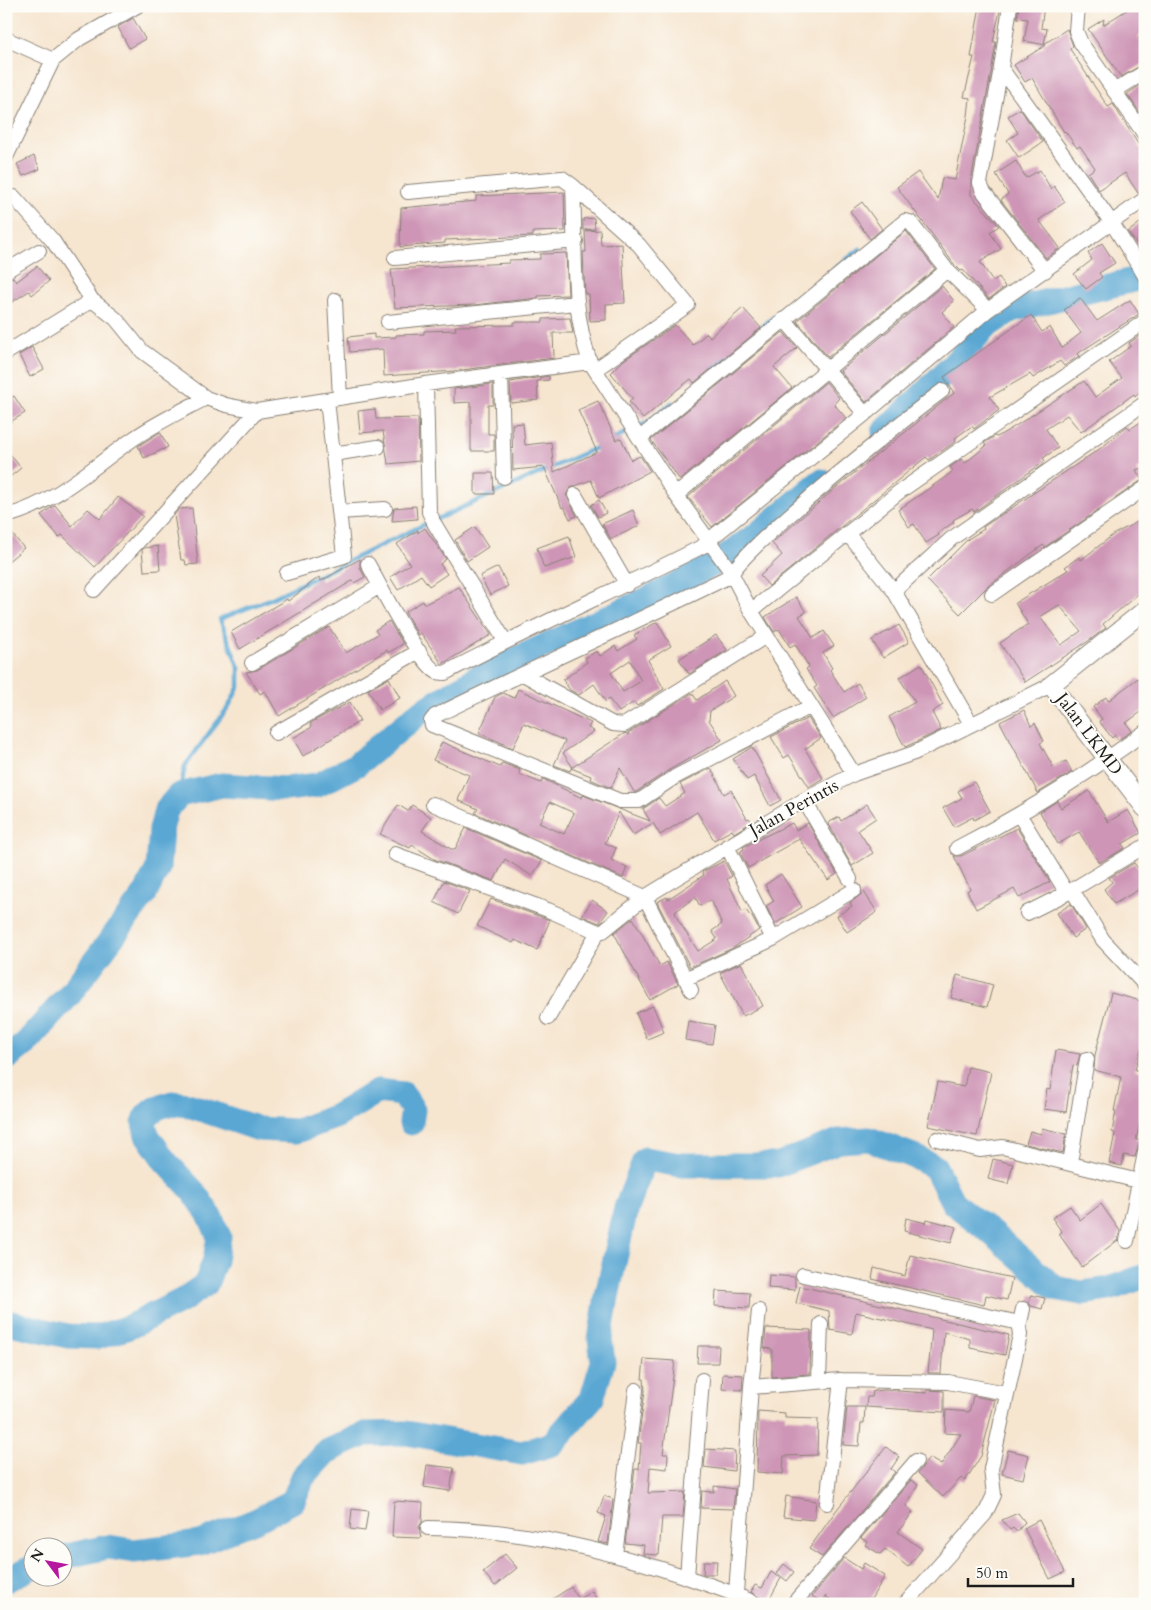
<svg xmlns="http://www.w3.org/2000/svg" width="1151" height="1610" font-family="Cardo,serif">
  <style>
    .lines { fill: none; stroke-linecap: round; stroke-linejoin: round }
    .stream { stroke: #5aa7d3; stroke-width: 4.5 }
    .river { stroke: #5aa7d3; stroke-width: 25 }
    .building { fill: #ce95b6; fill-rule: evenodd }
    .minor-casing { stroke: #898076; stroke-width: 16 }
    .tertiary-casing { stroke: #898076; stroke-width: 20 }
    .minor { stroke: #fff; stroke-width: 14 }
    .tertiary { stroke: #fff; stroke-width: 18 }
    .labels { text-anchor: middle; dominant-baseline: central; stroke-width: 4; stroke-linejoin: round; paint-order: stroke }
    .street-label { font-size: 18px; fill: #1c1c1c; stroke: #fdfcf7 }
  </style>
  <rect width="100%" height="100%" fill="#fdfcf7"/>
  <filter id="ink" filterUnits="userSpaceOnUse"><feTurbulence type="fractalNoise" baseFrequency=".02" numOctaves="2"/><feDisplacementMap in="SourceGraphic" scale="10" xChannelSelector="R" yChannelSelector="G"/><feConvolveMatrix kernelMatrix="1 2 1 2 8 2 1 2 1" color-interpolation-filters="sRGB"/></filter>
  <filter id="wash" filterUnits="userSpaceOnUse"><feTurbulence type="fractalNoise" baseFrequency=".0096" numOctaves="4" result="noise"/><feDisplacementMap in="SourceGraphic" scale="20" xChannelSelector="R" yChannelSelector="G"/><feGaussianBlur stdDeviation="1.12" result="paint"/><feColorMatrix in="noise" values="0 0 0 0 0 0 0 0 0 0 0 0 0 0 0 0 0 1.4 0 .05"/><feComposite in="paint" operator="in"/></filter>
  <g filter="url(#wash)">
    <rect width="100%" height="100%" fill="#f6e5cf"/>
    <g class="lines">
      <!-- stream -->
      <path class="stream" d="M711,371L775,316L860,249
        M611,440L648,422L672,403
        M179,795L185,766L229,706L239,686V668L220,619L270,599L417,528L600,446"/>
      <!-- river -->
      <path class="river" d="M884,432L952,366L984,328L1011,310L1145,277
        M6,1059L26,1043L70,994L145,894L158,868L161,830L166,810L179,795L222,785L286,789L318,785L356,765L418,714L483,674L649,598L713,565L756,535L821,481
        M6,1322L68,1336L98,1337L129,1327L183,1300L206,1284L215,1260L219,1237L210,1216L194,1192L165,1161L147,1135L144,1123L147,1115L157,1108L172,1103L188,1105L259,1129L297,1131L337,1116L378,1091L403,1094L413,1110L411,1123
        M62,1557L108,1547L134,1551L200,1543L257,1520L293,1501L303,1477L326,1452L365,1434L406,1433L522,1453L552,1444L592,1398L603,1362L600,1339L607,1296L626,1208L645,1159L681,1165H777L839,1141L869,1139L913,1156L935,1167L953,1203L989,1231L1055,1288L1082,1293L1109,1289L1145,1276
        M6,1580L32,1567"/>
    </g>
    <g id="blocks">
      <!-- building -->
      <path class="building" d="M980,6H1001L993,42H996L992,67L971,181V195L999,226L990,232L1001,249L980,262L993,281L999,277L1005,287L989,299L963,270L961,271L954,264L897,187L918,172L938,200L942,178L955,180L968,116L970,98L964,97L974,57H971Z
        M1019,6H1044L1041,28L1047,29L1044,44L1067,29L1073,46L1070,49L1108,107L1113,104L1145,155V159L1140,162L1145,169V189L1138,193L1125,173L1099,190L1088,173L1095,168L1080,146L1077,148L1065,131L1064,132L1032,78L1025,82L1014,65L1046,45L1024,41L1028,19L1017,18Z
        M1133,6H1140L1145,14V33L1138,38L1145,48V63L1121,77L1088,29L1104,19L1103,25Z
        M133,18L145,39L129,48L118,27Z
        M1142,84L1145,89V115L1143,117L1127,94Z
        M1020,109L1043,142L1019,158L1007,140L1018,133L1008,116Z
        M34,156L40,169L23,176L17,164Z
        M1016,161L1026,178L1040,170L1051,189L1054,186L1065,202L1039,220L1060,248L1046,258L1001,200L1008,194L996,174Z
        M564,192L565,231L533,232V236L445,240V243L400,247L401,208L476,201V196Z
        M862,202L882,229L870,239L850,211Z
        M594,218L595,229L583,230V219Z
        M1145,219V256L1128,232Z
        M600,230L601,245L622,244L625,303L606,304V320L590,321L589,294H585L584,275L583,252H586L585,231Z
        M906,231L935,269L828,357L797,321Z
        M1102,243L1115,263L1099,273L1102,277L1086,289L1074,274L1092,260L1088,253Z
        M566,253L568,295L538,296V298L474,305L395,308L391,269L509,263V260L540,259V254Z
        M37,266L49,281L32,295L29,291L6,306V280L13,277L16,282Z
        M942,286L954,301L942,312L954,327L866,402L840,371Z
        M1080,298L1097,321L1130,300L1139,314L1077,354L1079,356L1064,366L1060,361L1033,378L1030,374L990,397L999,410L974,429L972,426L955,438L956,441L929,460L926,457L769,586L760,576L782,555L772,543L833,490L954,393L944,377L1031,315L1042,332L1050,327L1062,348L1081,333L1064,310Z
        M743,308L761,328L694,383L691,379L678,389L643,419L629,402L633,399L611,373L624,360L675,325L693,345L707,333L710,337Z
        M570,318L573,333H553L554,358L454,371L384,376L383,349L350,352L348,337L374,334V338L396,337V335L424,334V331L456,330L455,326L514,325V322H543V319Z
        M783,332L797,348L774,367L792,388L680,480L651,440Z
        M1145,332V387L1135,396L1134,394L1081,432L1067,415L1046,429L1058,448L1043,458L1045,461L974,512L972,509L953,520L954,522L938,533L939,535L926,543L914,524L909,527L898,510L944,478L953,471L950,467L962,459L965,463L986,446L984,443L995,436L997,437L1017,425L1084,381L1095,397L1122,378L1109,362L1131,346L1129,343Z
        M32,347L44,369L30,377L19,355Z
        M549,376V380L537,381L538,400L511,403L510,382Z
        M826,382L839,398L834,404L846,418L712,527L688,497Z
        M493,384V405H488V434H494V451H471V402L454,403V389Z
        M14,396L25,413L10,422L6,416V401Z
        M598,401L616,440L621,438L631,460L640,456L650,471L599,498L591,480L570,488L566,495L577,516L570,519L564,507L562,508L544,467L513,470L512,424L523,423L525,445L551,442L554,472L597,452L578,410Z
        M375,409L376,419L418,418L419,461L388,464L383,431L360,433L358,411Z
        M1145,419V467L1136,470L1142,480L1045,547L1043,545L987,587L960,614L927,580L968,539L984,529L983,527L1101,448L1127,426L1130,429Z
        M160,432L168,447L144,458L138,446Z
        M6,449L21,468L6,480Z
        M475,473H493L494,494H475Z
        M118,497L143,516L95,567L62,535L59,537L41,515L55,505L72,526L88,509L100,519Z
        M599,500L606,513L598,517L591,505Z
        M416,506L417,519L392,521L394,508Z
        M192,508L198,564L186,565L185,560H181L174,515L179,509Z
        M633,510L639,526L611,539L602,524Z
        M1145,518V588L1103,624L1106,628L1087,642L1025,682L1000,643L1028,624L1015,603L1068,570L1065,567L1079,557L1081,560L1114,534ZM1059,605L1081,631L1061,645L1040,617Z
        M6,527L24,548L6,563Z
        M475,527L488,547L467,561L455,540Z
        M425,528L446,559L440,564L447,574L429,586L421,575L398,590L390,577L410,564L397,544L418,530V533Z
        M569,536L576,557L544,568L537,548Z
        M158,546L160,570L144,571L142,550L144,548Z
        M360,559V568L365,577L354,583L352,581L240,649L231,632L287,599L288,601L319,577L321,581Z
        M498,567L508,586L490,595L480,576Z
        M459,587L491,635L442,664L421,633L418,635L405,612L423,601L425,604Z
        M796,597L806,612L799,616L813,638L824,631L834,646L823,653L832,668L830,670L844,692L858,683L866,697L833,718L814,688L817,686L806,669L809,667L795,644L790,647L779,629L774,632L765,617Z
        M389,621L403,644L388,653L387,650L279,716L265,691L260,694L246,672L257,670L329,627L346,653L378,634L375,630Z
        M657,622L671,646L648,660L664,689L637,706L634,702L619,712L609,699L606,702L594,684L579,695L570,690L563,680L587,662L585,658L597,651L600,656L615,646L618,651L637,639L634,635ZM630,660L641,681L623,692L611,673Z
        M899,625L909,642L883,658L872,640Z
        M716,635L727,650L689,674L679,659Z
        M921,664L943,705L932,712L941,730L905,747L889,717L915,702L899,678Z
        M389,678L400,698L380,710L368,690Z
        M1138,678L1145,687V709L1126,723L1132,731L1118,740L1115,735L1112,738L1099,721L1102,719L1093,707L1106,697L1108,701Z
        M725,681L734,696L710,711L709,720L722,740L669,770L636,792H634L620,768L611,788L590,779L591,776L571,768L625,733L629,735L628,733L692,693L697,700Z
        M518,689L591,723L588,728L594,731L563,753L572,766L570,771L554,765L565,741L524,723L513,748L479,733L495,697L503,693L514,698Z
        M350,702L360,721L303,756L293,738L312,727L310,724L314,721Z
        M1024,710L1031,726L1035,723L1044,741L1040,743L1053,767L1066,761L1072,772L1038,793L1000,722Z
        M808,718L821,738L805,749L823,778L809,787L789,755L784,758L771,737Z
        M442,742L500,767L502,763L520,770L519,774L541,783L543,779L582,798L583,795L650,821L643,809L659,798L665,806L685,793L680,784L711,768L724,794L731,790L747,819L749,818L752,822L734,833L732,830L714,840L697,812L660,835L653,823L633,835L619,812L605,843L616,848L611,860L627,867L623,878L475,813L478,809L458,800L469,775L433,760ZM550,802L574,813L564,834L539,823Z
        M752,747L781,800L770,806L754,776L747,780L733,759Z
        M974,782L990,811L974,820L973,817L954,827L943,808L962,798L958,791Z
        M1089,791L1108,822L1128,810L1141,833L1122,844L1125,848L1099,863L1079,832L1058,844L1040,812L1057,801L1061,808Z
        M867,804L876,818L858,830L873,853L852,866L828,823L839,817L841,821Z
        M398,805L408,811L412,805L431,817L422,831L451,849H455L466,828L542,861L532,876L505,859L494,881L434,859L412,845L410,848L380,834Z
        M792,823L796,830L808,823L837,874L828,880L799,839L748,868L740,852L744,849L743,847Z
        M1017,828L1050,882L1019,898L1014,889L976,909L967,891L970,889L954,856H961Z
        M724,861L732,876L727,879L742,912L746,910L750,916L751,915L759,930L733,948L690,967L657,902L667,897L668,899L704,875L702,872ZM695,897L700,906L711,900L722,924L712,931L717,939L698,951L678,920L675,912Z
        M1134,863L1138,868L1145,864V886L1114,904L1104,889L1112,882L1109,878Z
        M781,874L802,907L775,924L766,906L774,901L765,885Z
        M444,881L470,891L458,914L434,902Z
        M864,892L877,912L847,932L837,916L852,906L850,903Z
        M491,899L550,920L537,950L515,940L513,943L477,926Z
        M592,900L608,911L599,923L582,916Z
        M1071,904L1086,929L1073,938L1057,913Z
        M633,918L660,966L667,962L678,984L650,1000L614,933Z
        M741,963L763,1006L743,1016L720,973Z
        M957,975L993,985L987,1007L951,998Z
        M1111,993L1145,1002V1047L1142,1046L1135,1070L1145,1072V1102L1136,1140H1140L1135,1157L1124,1155L1122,1166L1109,1163L1115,1133L1112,1132L1116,1111H1114L1121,1077L1094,1070L1095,1055Z
        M653,1006L664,1032L647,1039L636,1013Z
        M688,1021L715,1025L712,1044L685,1040Z
        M1056,1050L1080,1054L1077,1066L1073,1065L1066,1112L1044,1109L1047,1089L1050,1090Z
        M968,1067L991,1072L977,1136L928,1126L938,1082L964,1087Z
        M1042,1128L1066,1134L1063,1153L1026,1144L1030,1131L1041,1134Z
        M993,1159L1013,1164L1008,1184L988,1179Z
        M1101,1204L1120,1231L1118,1240L1082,1267L1059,1234L1062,1232L1052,1218L1070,1206L1080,1220Z
        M906,1218L926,1223L927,1219L956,1227L951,1243L904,1231Z
        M910,1255L1012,1278L1007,1300L986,1295L984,1305L872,1279L874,1268L905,1276Z
        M769,1275L795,1277V1290L768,1288Z
        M800,1286L1009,1335L1005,1355L970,1348V1339L944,1332L941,1373H928L932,1330L856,1312L852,1334L830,1330L829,1311L796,1303Z
        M716,1291L750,1293L749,1308L715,1306Z
        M1031,1295L1045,1298L1042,1309L1031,1306L1029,1303Z
        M766,1328L811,1330L810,1374L772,1377V1349L764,1348Z
        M698,1346H719L718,1363H697Z
        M644,1359L675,1361L663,1454H668L667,1469L650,1467L648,1493L685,1492L683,1517H662L659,1555L643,1554L644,1545L625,1543L635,1469H639L641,1443H638L645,1391L644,1379H642Z
        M723,1374L743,1375L742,1390L722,1389Z
        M885,1390L927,1393V1390L944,1391V1412L866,1407L867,1397H872L873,1391Z
        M973,1396L995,1400L981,1456L965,1481L961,1478L943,1497L918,1473L929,1458L941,1465L961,1434L945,1433L946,1410L969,1412Z
        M847,1407H865L864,1423H861L859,1446L843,1445Z
        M758,1411L785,1413V1418L818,1419L817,1455L784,1456L783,1474L757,1472Z
        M886,1447L899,1457L891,1469L895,1472L822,1557L809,1549L835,1512Z
        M706,1449L735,1451L734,1471L704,1467Z
        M1008,1450L1029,1455L1023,1479L1002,1474Z
        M427,1465L454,1468L450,1491L424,1487Z
        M911,1480L918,1485L906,1506L913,1512L898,1532L922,1549L908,1567L885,1549L880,1554L865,1545L867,1542L861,1538Z
        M714,1486L735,1489L733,1509L701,1508L702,1491L714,1492Z
        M604,1496L613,1499L608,1544L598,1542L606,1516L598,1513Z
        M786,1496L816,1501L814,1520L783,1517Z
        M394,1501L423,1503L422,1522L419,1527L421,1538L392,1537Z
        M352,1509L368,1511L365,1531L350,1529Z
        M1018,1513L1025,1522L1017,1532L1013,1528L1010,1530L1002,1520Z
        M1039,1520L1065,1572L1050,1579L1024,1528Z
        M505,1554L517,1568L495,1586L483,1572Z
        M844,1558L861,1569L864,1563L885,1576L868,1604H837L825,1596L821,1602L812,1596Z
        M704,1561H717L716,1574H703Z
        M784,1564L794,1572L787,1581L777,1573Z
        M771,1572L781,1578L767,1604L751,1592L755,1585L762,1588Z
        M571,1587L579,1599L592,1591L599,1604H545Z"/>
    </g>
  </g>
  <g filter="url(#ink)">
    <use href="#blocks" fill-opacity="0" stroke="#898076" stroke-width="1"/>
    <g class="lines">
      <defs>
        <path id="minor" d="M1010,6L1001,68L1112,223L1145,276
          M1078,6L1076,31L1081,43L1145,135
          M6,39L53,60
          M1001,68L980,183L983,191L1045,271
          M1114,91L1145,72
          M6,157L53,60L79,39L137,6
          M573,186L639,245L688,305L596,369
          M408,192L562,178L573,186C576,244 570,307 590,362L676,495L729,569L751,611L854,774
          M14,197L53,241L92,300L116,319L142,351L206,398L226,405L257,411L426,384L590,362
          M395,258L576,241
          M6,271L39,251
          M335,300L340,398
          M784,319L865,414
          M388,322L577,303
          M6,353L92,300
          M501,374L504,477
          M426,384L429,512L432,518
          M640,438L905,221L910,222L947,270L988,310
          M333,454L378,447
          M575,495L627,585
          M676,495L947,270
          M6,511L10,515C56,502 94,466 133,439C156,423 181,411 206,398
          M339,512L385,509
          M434,523L505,641
          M847,533L894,591L971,724
          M709,540L865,414L988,310L1145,199
          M368,564C379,584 420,664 437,672C437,672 444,673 445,673C532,627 623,587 711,542
          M287,573L344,556L327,400
          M94,590L257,411
          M894,591L951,539L1145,403
          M992,594L1145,488
          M751,611L899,492L1145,321
          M252,663L380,586
          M523,674L613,724L624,725L766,636
          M811,706L675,777L639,801H620L432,725L431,721L435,716C533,668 634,623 732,575C734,554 914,412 942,391
          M276,733L419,651
          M804,800L850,879
          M433,804L645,897L804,800L854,774L914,753L1051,685
          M1020,816L1067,893
          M957,848C1023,814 1085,776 1145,732
          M395,854L548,910L598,932L603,931L645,897L691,990
          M1072,890L1103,940L1145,985
          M1027,913L1067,893L1145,846
          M773,939L854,890
          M685,979L773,939L727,846
          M548,1018L598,932
          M937,1139L980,1150L1003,1147L1138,1181
          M1070,1163L1087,1059
          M1127,1241L1145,1153
          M803,1275L1015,1322L1019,1327L1020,1335L991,1469L994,1495L985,1514L905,1604
          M1019,1327L1023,1309
          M819,1381L821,1324
          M751,1387L759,1311
          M827,1503L841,1380
          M428,1528C516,1528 605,1549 689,1578C712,1586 735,1593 756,1604
          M615,1555L636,1390
          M687,1577L702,1380
          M736,1593L751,1387L841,1380L948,1382L1006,1393
          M793,1604L916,1461"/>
        <path id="tertiary" d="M1145,610L1051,685L1145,808"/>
      </defs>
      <!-- minor casing -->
      <use href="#minor" class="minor-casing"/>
      <!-- tertiary casing -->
      <use href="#tertiary" class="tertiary-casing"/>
      <!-- minor -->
      <use href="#minor" class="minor"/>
      <!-- tertiary -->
      <use href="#tertiary" class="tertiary"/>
    </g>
  </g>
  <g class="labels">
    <!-- street labels -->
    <g class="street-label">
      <text transform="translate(1089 734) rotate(53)">Jalan LKMD</text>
      <text transform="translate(794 808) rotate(-29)">Jalan Perintis</text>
    </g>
  </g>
  <!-- margin -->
  <rect width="1151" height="1610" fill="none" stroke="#fdfcf7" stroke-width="25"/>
  <!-- north arrow -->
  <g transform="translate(48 1562) rotate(302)"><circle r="24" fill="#fdfcf7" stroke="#a3a29f"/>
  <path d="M0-4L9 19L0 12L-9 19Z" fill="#b5179e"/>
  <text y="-8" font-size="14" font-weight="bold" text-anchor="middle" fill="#1c1c1c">N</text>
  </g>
  <!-- scale -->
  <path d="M968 1578v8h105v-8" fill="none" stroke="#1c1c1c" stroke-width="2.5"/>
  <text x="976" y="1578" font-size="15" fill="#1c1c1c" stroke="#fdfcf7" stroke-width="4" paint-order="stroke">50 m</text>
</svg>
